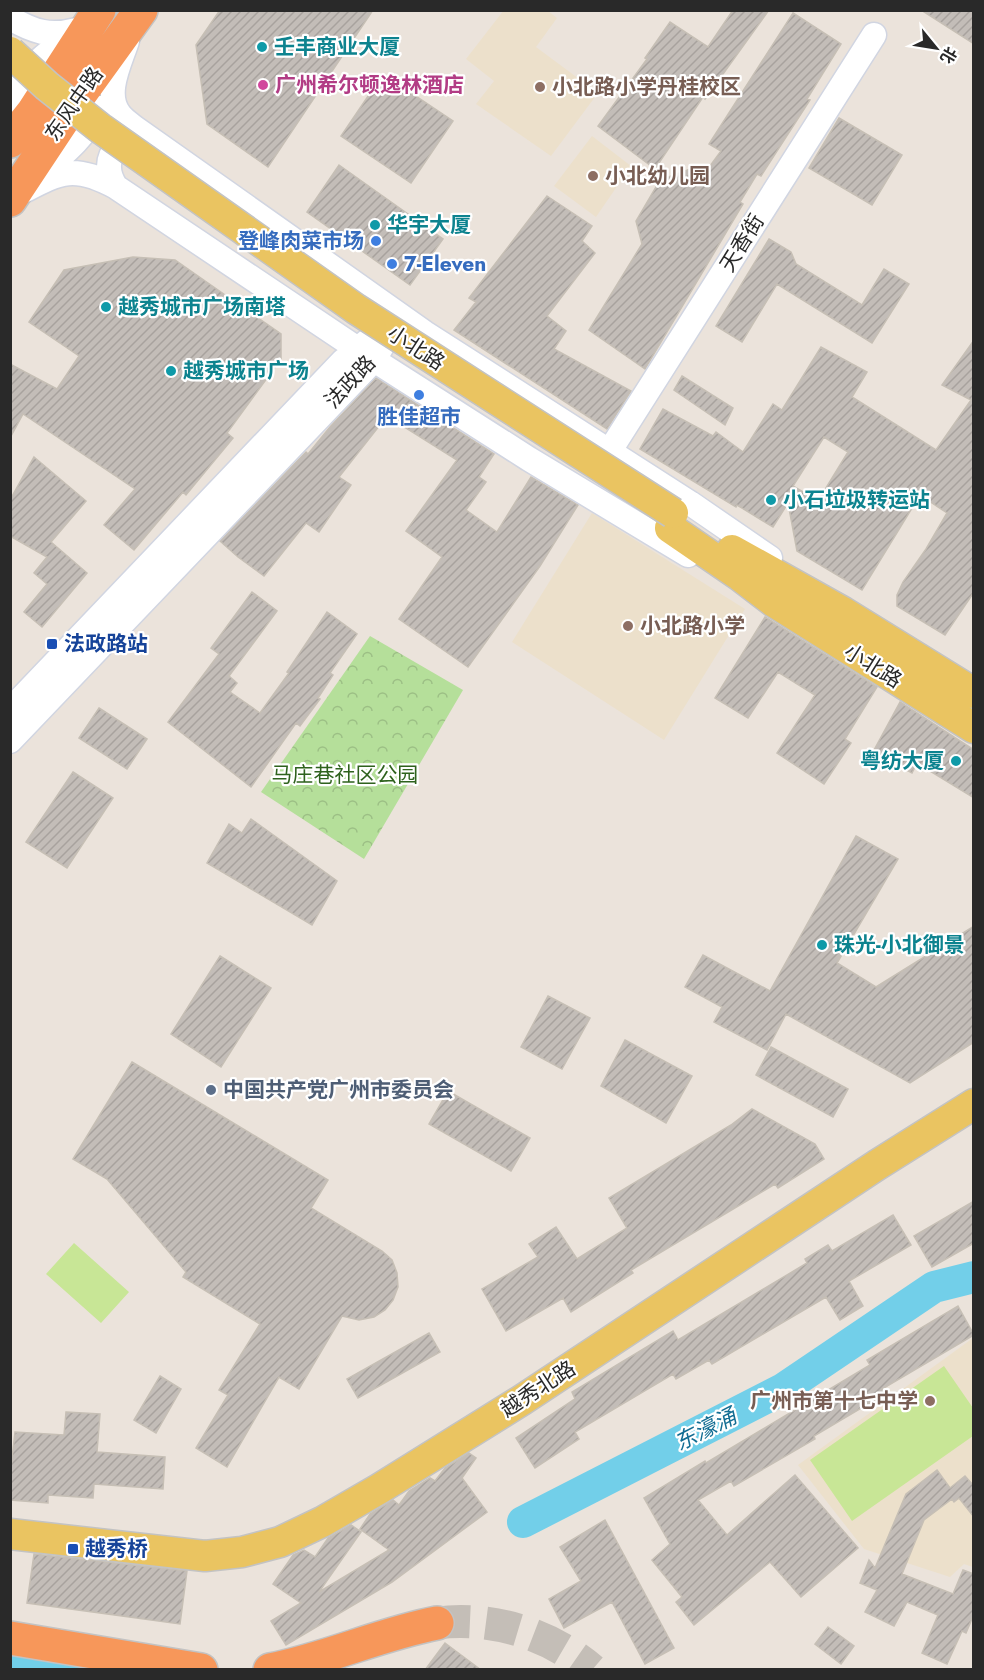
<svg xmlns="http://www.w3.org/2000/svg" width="984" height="1680" font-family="Jost,'Noto Sans SC',sans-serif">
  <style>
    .education { fill: #ece0cb }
    .park { fill: url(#park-crowns) }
    .pitch { fill: #c8e696 }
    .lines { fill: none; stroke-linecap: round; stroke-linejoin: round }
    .river { stroke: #72cfe9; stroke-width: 32 }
    .building { fill: url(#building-hatch); stroke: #c6bfb5; stroke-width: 1.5; fill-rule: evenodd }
    .highway-tunnel { stroke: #c4beb7; stroke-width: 33; stroke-dasharray: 33 16; stroke-linecap: butt }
    .minor-casing { stroke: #d1d5e1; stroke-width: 27 }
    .major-casing { stroke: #c3c3c3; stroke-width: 33 }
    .highway-casing { stroke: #c3c3c3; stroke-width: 36 }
    .minor { stroke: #fff; stroke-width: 24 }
    .major { stroke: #eac461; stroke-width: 30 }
    .highway { stroke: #f7975a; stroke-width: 33 }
    .major-bridge-casing { stroke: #c3c3c3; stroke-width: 33; stroke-linecap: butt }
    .major-bridge { stroke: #eac461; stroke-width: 30 }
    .culture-dot { fill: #0f9aa8; stroke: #fff; stroke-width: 2 }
    .hotel-dot { fill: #d1479c; stroke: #fff; stroke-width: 2 }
    .education-dot { fill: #8d6e63; stroke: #fff; stroke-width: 2 }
    .shop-dot { fill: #3f7fe0; stroke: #fff; stroke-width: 2 }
    .transit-dot { fill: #1a4fb4; stroke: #fff; stroke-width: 2 }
    .service-dot { fill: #5c6f8a; stroke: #fff; stroke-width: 2 }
    .labels { text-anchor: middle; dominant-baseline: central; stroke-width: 4.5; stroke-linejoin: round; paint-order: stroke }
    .culture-label { font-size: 21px; font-weight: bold; fill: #0d838f; stroke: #fff; text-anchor: start }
    .hotel-label { font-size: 21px; font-weight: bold; fill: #b23c85; stroke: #fff; text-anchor: start }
    .education-label { font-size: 21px; font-weight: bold; fill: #785e54; stroke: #fff; text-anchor: start }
    .street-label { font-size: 21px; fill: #292929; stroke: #fff }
    .shop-label { font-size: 21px; font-weight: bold; fill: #366cbe; stroke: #fff; text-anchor: end }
    .transit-label { font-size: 21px; font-weight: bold; fill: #164399; stroke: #fff; text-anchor: start }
    .park-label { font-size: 21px; fill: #2e621d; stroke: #fff }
    .service-label { font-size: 21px; font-weight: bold; fill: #4e5e75; stroke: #fff; text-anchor: start }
    .water-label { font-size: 22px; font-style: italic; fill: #136d93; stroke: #fff }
  </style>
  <defs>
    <pattern id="park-crowns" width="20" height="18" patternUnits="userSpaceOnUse" patternTransform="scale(1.5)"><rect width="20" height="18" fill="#b5df9a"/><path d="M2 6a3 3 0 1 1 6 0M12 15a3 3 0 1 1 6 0" fill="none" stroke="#9cbf85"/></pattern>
    <pattern id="building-hatch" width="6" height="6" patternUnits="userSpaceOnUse" patternTransform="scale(1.5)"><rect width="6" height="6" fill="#c3bdb8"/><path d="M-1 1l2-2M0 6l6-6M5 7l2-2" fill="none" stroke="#a8a29e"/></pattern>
  </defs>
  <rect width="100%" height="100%" fill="#ebe3db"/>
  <!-- education -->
  <path class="education" d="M504,10L548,11L557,18L536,47L598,93L551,156L476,104L494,81L466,59Z
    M592,136L631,166L596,217L554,186Z
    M592,513L745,609L664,740L512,642Z
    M973,1338V1567L964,1564L950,1577L864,1549L798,1465Z"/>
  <!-- park -->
  <path class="park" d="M370,636L463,690L364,859L261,792Z"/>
  <!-- pitch -->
  <path class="pitch" d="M74,1243L129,1292L101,1323L46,1274Z
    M944,1366L973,1408V1436L852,1521L810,1460Z"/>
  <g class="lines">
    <!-- river -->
    <path class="river" d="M523,1522L783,1389L934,1287L974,1277
      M10,1660L52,1668L127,1666"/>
  </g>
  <!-- building -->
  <path class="building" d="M220,10H373L268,167L207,124L196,45Z
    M733,10H769L705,99L703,97L655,169L598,126L647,59L645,58L670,22L708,47Z
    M921,10H974V44Z
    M793,13L841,44L807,99L810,100L761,176L757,174L740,202L743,204L645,369L589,330L642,244L636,221L660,180L690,169L702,177L721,151L709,144Z
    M383,74L453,121L411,183L341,136Z
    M839,118L902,155L872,205L809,168Z
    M339,165L443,239L410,285L307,212Z
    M547,196L592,226L582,241L595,253L547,316L566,331L554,349L631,391L607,429L454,330L476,302L469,298Z
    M769,239L791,252L796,264L862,305L884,269L909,284L872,343L777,284L742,342L716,326Z
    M133,257L175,260L281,334V359L227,433L233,438L186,495L183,492L134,550L104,525L135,489L23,414L10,438V364L57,389L79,356L29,322L64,270Z
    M974,340V592L945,635L897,606V595L903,582L926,549L947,513L920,495L862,590L797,551L788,503L773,527L737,505L736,507L640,449L663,409L713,436L716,432L743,452L773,404L782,410L821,347L867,372L852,397L936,450L971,400L942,385ZM824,437L848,452L818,501L793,486Z
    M682,376L733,408L725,425L674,390Z
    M376,378L494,454L479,477L486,482L466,510L497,532L531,477L578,505L540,566L468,667L399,619L442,557L406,531L457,460L387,416L339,477L351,485L319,532L306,523L264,576L238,557L220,541L306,452L308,454L330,427Z
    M34,457L86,501L51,542L87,573L42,627L24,612L47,584L34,573L47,557L10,536V500Z
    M252,592L277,611L229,676L237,683L230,692L260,713L289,673L287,672L327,612L357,634L330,673L333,675L318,698L320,699L300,726L296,723L251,787L168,722L219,654L211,648Z
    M765,617L877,687L845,739L851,743L824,784L777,753L815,695L778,672L748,718L715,698Z
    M900,702L974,750V798L917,763L912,773L873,752Z
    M99,708L147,739L127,769L79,738Z
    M73,772L113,798L67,868L26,842Z
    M251,819L337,881L312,925L207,863L229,824L242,833Z
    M856,836L898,859L837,963L876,987L974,926V1042L910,1083L786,1014L767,1050L714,1022L722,1007L685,987L703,955L770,991Z
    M220,956L271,988L221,1067L171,1034Z
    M548,996L590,1018L562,1069L521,1047Z
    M625,1040L692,1076L666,1123L601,1086Z
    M771,1047L848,1089L833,1117L756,1075Z
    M132,1062L328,1180L311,1208L382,1251L392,1260L397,1273L398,1287L393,1300L385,1310L374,1317L359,1320L342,1316L299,1389L279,1377L227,1467L196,1448L228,1395L219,1390L260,1324L183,1277L186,1272L107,1179L73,1159Z
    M448,1091L530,1138L511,1171L429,1124Z
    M752,1109L815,1144L824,1159L778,1188L775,1184L631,1270L633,1273L571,1312L563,1298L506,1331L482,1289L538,1257L529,1244L556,1227L577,1259L627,1228L609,1198L731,1125Z
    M974,1201V1243L932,1267L914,1236Z
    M893,1215L911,1245L849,1281L863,1306L840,1320L826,1297L712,1364L709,1360L676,1379L673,1374L575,1432L579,1439L535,1468L516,1438L575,1399L572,1392L673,1331L678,1340L807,1263L805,1259L828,1245L832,1251Z
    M958,1306L974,1335L882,1389L885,1394L814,1436L815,1439L734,1486L731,1481L698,1500L727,1535L795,1475L858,1548L801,1597L770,1562L694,1625L676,1602L682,1597L652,1560L670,1544L644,1498L705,1461L706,1463L870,1365L867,1360Z
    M429,1333L440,1352L358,1398L347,1379Z
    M160,1376L181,1389L156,1433L134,1420Z
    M66,1412L100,1414L97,1452L165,1457L163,1489L94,1484L93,1498L48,1495V1503L10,1500V1476L15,1432L64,1435Z
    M469,1453L476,1458L462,1478L487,1512L392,1582L286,1645L271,1621L301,1603L273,1584L293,1555L304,1550L315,1557L328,1538L351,1525L361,1532L319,1592L389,1550L360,1529L370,1514L393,1500L399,1505L409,1491L430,1478L435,1481L445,1468Z
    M937,1470L950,1488L965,1476L974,1486V1517L959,1498L954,1502L952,1499L924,1520L902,1574L953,1594L963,1570L974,1574V1614L966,1633L962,1631L947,1664L922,1653L938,1615L907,1602L894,1626L865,1612L877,1590L860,1583L869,1560L875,1568L906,1494Z
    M605,1520L674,1648L645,1664L612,1602L564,1628L549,1599L581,1581L560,1547Z
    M34,1554L187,1571L180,1624L27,1603Z
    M828,1627L854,1646L841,1664L815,1644Z
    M445,1643L481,1670H425Z"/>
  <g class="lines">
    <!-- highway-tunnel -->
    <path class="highway-tunnel" d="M437,1623C492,1616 550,1634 592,1670"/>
    <defs>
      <path id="minor" d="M10,18C34,32 50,37 76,30
        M127,41C120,63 103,95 120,115C124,120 130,124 135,128L425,333L690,503L770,558
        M10,103C23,67 54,47 85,28
        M35,179C60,157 85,138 100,108
        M116,187C101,165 111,142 138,137
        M14,196C57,174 70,162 116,187L374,360L529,459L688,555
        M609,452L874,35
        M10,710L343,361L370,339
        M10,741L374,360L382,346"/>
      <path id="major" d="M670,528L740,576L774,602L974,728
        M732,550L843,612L974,693
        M10,1534L205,1556L242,1552L280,1542L322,1522L379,1489L522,1400L877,1165L974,1104"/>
      <path id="highway" d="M10,141L33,112L99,10
        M10,200L81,93L141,10
        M10,1638L201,1670
        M270,1670C327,1659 380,1634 437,1623"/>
    </defs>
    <!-- minor casing -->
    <use href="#minor" class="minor-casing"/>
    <!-- major casing -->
    <use href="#major" class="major-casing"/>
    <!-- highway casing -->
    <use href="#highway" class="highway-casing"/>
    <!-- minor -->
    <use href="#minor" class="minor"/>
    <!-- major -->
    <use href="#major" class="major"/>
    <!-- highway -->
    <use href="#highway" class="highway"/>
    <defs>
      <path id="major-bridge" d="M10,52L47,86L100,128L356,309L673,513"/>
    </defs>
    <!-- major-bridge casing -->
    <use href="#major-bridge" class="major-bridge-casing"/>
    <!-- major-bridge -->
    <use href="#major-bridge" class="major-bridge"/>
  </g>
  <!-- markers -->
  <g class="culture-dot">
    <circle cx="262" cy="47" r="6"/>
    <circle cx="375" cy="225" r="6"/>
    <circle cx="106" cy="307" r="6"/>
    <circle cx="171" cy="371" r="6"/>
    <circle cx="771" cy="500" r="6"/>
    <circle cx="956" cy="761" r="6"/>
    <circle cx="822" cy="945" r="6"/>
  </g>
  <circle class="hotel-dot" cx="263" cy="85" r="6"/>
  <g class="education-dot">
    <circle cx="540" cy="87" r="6"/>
    <circle cx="593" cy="176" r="6"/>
    <circle cx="628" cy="626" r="6"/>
    <circle cx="930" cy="1401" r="6"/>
  </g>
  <g class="shop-dot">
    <circle cx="376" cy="241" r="6"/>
    <circle cx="392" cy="264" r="6"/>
    <circle cx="419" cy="395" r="6"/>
  </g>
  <g class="transit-dot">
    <rect x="46" y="638" width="12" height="12" rx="3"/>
    <rect x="67" y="1543" width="12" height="12" rx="3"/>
  </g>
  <circle class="service-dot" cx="211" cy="1090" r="6"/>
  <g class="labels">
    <!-- culture labels -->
    <g class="culture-label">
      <text x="274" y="47">壬丰商业大厦</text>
      <text x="387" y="225">华宇大厦</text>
      <text x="118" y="307">越秀城市广场南塔</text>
      <text x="183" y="371">越秀城市广场</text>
      <text x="783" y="500">小石垃圾转运站</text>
      <text x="944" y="761" text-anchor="end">粤纺大厦</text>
      <text x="834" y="945">珠光-小北御景</text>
    </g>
    <!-- hotel labels -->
    <g class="hotel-label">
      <text x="275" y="85">广州希尔顿逸林酒店</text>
    </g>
    <!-- education labels -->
    <g class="education-label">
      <text x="552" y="87">小北路小学丹桂校区</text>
      <text x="605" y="176">小北幼儿园</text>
      <text x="640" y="626">小北路小学</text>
      <text x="918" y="1401" text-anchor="end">广州市第十七中学</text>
    </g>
    <!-- street labels -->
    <g class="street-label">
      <text transform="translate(74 104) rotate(-55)">东风中路</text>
      <text transform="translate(742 243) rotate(-58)">天香街</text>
      <text transform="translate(416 348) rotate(33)">小北路</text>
      <text transform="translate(350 382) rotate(-47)">法政路</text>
      <text transform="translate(873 666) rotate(32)">小北路</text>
      <text transform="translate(538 1389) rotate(-33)">越秀北路</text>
    </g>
    <!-- shop labels -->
    <g class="shop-label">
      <text x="364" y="241">登峰肉菜市场</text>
      <text x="404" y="264" text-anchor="start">7-Eleven</text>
      <text x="419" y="417" text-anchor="middle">胜佳超市</text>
    </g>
    <!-- transit labels -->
    <g class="transit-label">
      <text x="64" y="644">法政路站</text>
      <text x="85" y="1549">越秀桥</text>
    </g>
    <!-- park labels -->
    <g class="park-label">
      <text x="345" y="775">马庄巷社区公园</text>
    </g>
    <!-- service labels -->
    <g class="service-label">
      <text x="223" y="1090">中国共产党广州市委员会</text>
    </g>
    <!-- water labels -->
    <g class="water-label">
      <text transform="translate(705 1429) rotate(-27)">东濠涌</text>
    </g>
  </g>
  <!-- border -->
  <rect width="984" height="1680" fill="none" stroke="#292929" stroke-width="24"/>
  <!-- north arrow -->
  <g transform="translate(936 48) rotate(120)" stroke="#ffffff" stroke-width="4.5" paint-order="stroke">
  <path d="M0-4.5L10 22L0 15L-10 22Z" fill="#292929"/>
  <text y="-9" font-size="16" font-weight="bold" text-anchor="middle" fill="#292929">北</text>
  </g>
</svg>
